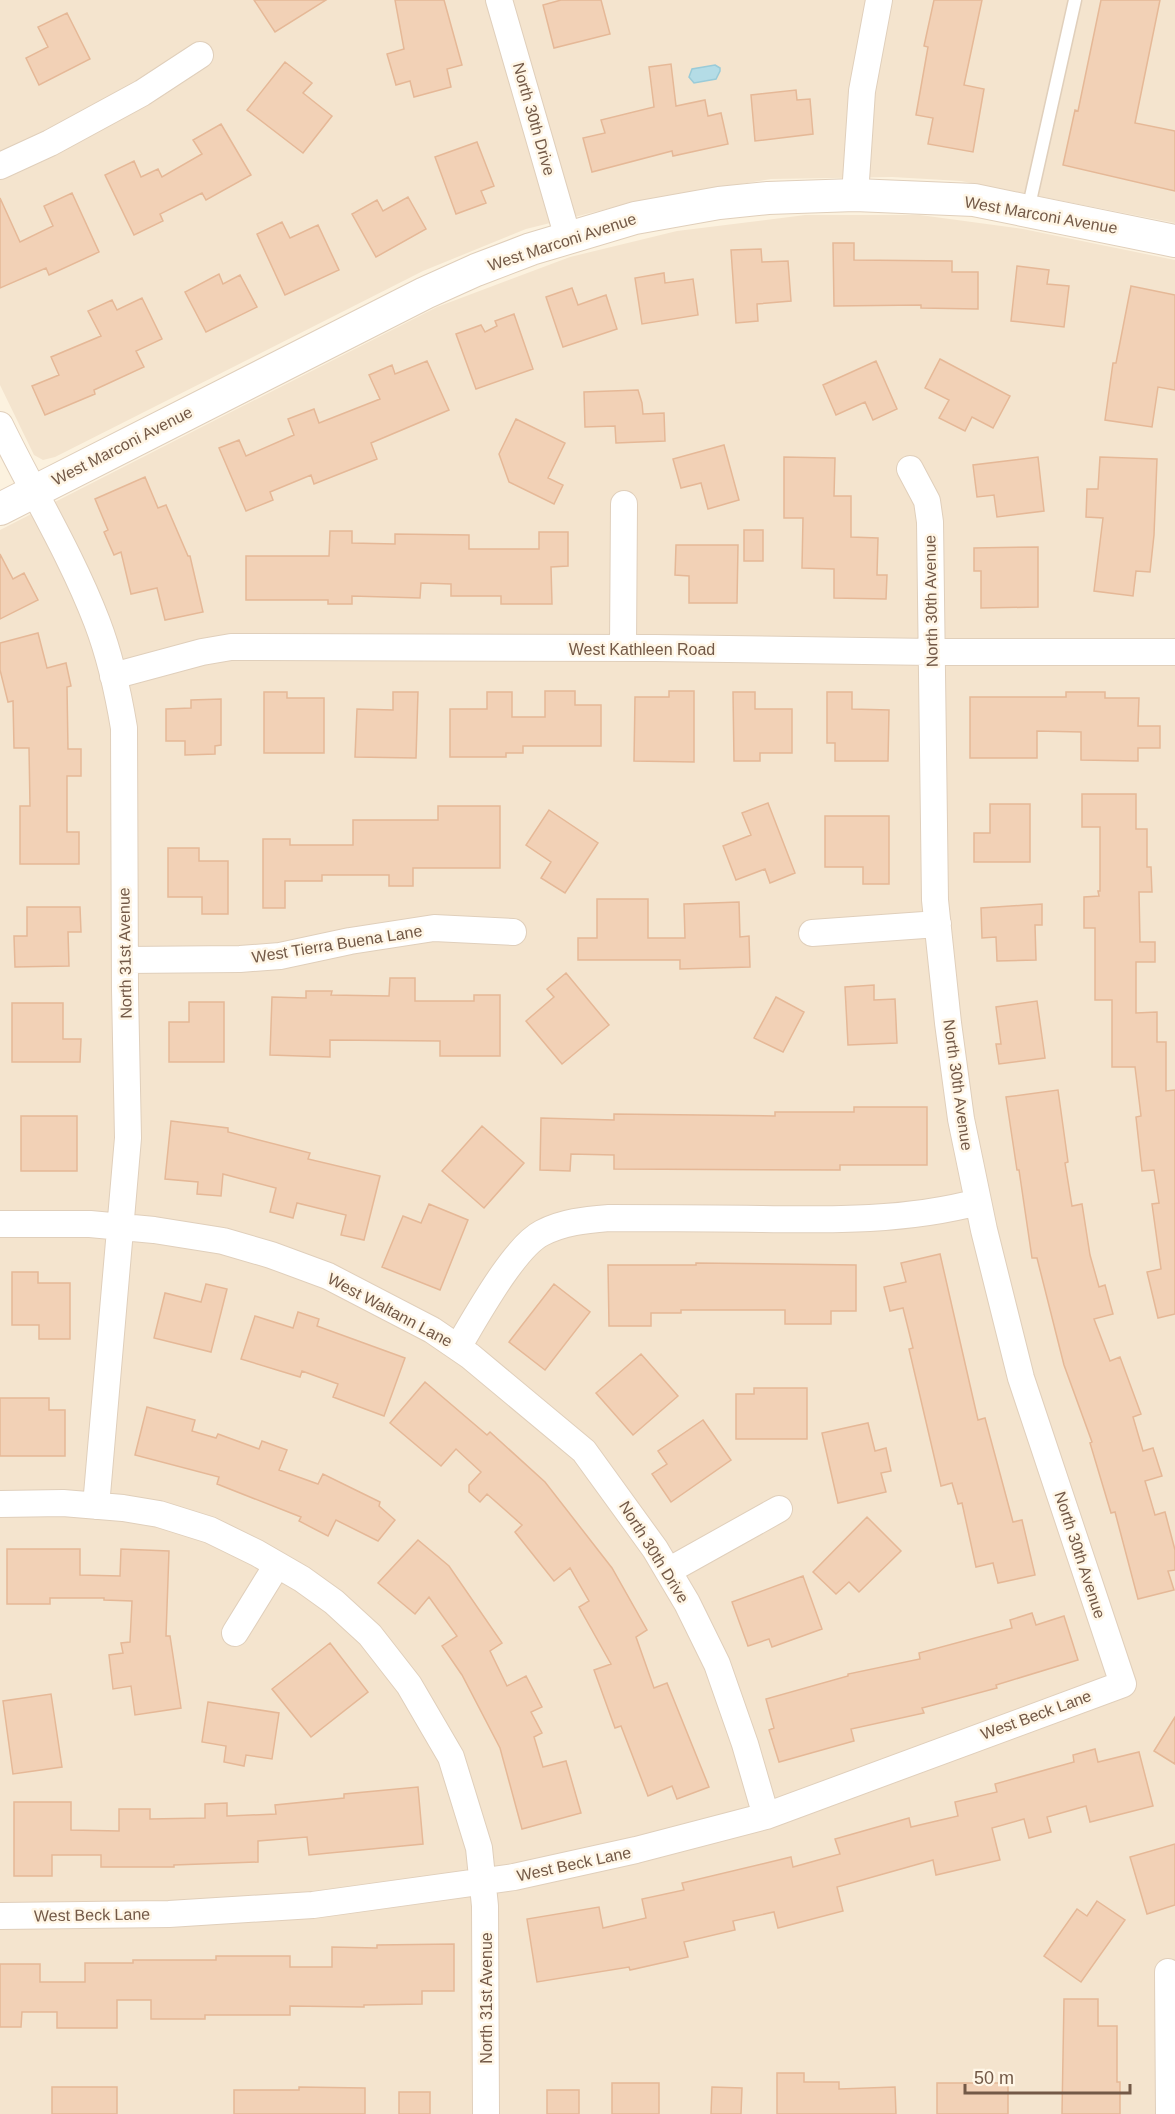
<svg xmlns="http://www.w3.org/2000/svg" width="1175" height="2114" font-family="Helvetica,sans-serif">
  <style>
    .residential { fill: #f4e4ce }
    .water { fill: #b4dce6; stroke: #9acbd8; stroke-width: 1.5 }
    .building { fill: #f2d1b6; stroke: #e5b897; stroke-width: 1.5 }
    .lines { fill: none; stroke-linecap: round; stroke-linejoin: round }
    .service-casing { stroke: #e0cfbb; stroke-width: 15 }
    .minor-casing { stroke: #e0cfbb; stroke-width: 28 }
    .tertiary-casing { stroke: #e0cfbb; stroke-width: 34 }
    .service { stroke: #fff; stroke-width: 12 }
    .minor { stroke: #fff; stroke-width: 26 }
    .tertiary { stroke: #fff; stroke-width: 32 }
    .labels { text-anchor: middle; dominant-baseline: central; stroke-width: 5; stroke-linejoin: round; paint-order: stroke }
    .street-label { font-size: 16px; fill: #735947; stroke: #fff6e6 }
  </style>
  <rect width="100%" height="100%" fill="#fcf2df"/>
  <!-- residential -->
  <path class="residential" d="M0,0H1175V223L961,181L892,177L771,179L639,201L526,229L423,271L55,457L43,460L34,455L0,385Z
    M805,215H920L1023,229L1175,260V2114H0V530L437,307L570,257L677,231Z"/>
  <!-- water -->
  <path class="water" d="M715,65L720,68V71L716,79L694,83L689,77L692,69Z"/>
  <!-- building -->
  <path class="building" d="M254,0H326L275,32Z
    M395,0H444L462,65L447,69L451,87L414,97L410,81L396,85L387,54L404,49Z
    M561,0H601L610,34L554,48L543,5Z
    M934,0H982L964,85L984,89L973,152L928,144L933,118L916,115L928,47L924,46Z
    M1101,0H1160L1135,123L1175,131V191L1063,165L1075,110L1078,111Z
    M67,13L90,59L39,85L26,58L48,47L38,27Z
    M285,62L312,83L303,93L332,116L303,153L247,110Z
    M671,64L676,106L705,100L708,116L721,113L728,144L673,156L672,151L592,172L583,138L605,133L601,120L654,107L649,67Z
    M796,90L797,100L810,99L813,134L755,141L751,95Z
    M221,124L251,175L206,200L202,193L160,214L163,221L134,235L105,175L134,161L141,177L158,169L162,177L202,154L193,140Z
    M477,142L494,186L481,191L486,203L456,214L435,157Z
    M72,193L99,252L49,275L46,268L0,288V198L20,242L53,226L44,206Z
    M408,197L426,229L376,257L352,214L377,200L383,211Z
    M282,222L290,238L318,225L339,270L285,295L257,234Z
    M833,243H854V260L952,261V272H978V309L921,308V305L834,306Z
    M761,249L762,262L788,261L791,301L757,304L758,321L736,323L731,250Z
    M1017,266L1049,270L1047,284L1069,286L1064,327L1011,321Z
    M664,273L665,283L693,279L698,315L642,324L635,278Z
    M219,274L223,284L240,275L257,307L206,332L185,292Z
    M1131,286L1175,295V390L1158,387L1152,427L1105,420L1113,363H1116Z
    M572,288L578,305L606,295L617,329L563,347L546,297Z
    M142,298L162,339L136,351L144,367L94,390L95,394L45,415L32,386L59,375L51,357L101,336L88,311L112,300L117,310Z
    M514,314L533,369L476,389L456,334L481,325L485,332L497,326L495,321Z
    M940,359L1010,396L993,428L972,417L965,431L939,418L949,400L925,388Z
    M427,361L449,410L371,443L377,459L314,484L311,475L270,492L273,500L246,511L219,448L239,440L246,456L294,435L288,419L314,409L319,423L380,399L369,375L392,365L395,374Z
    M876,361L897,409L873,420L865,402L836,415L823,385Z
    M638,390L642,403L643,414L664,413L665,441L616,443L615,426L585,427L584,392Z
    M516,419L565,443L548,478L563,485L554,504L509,482L499,454Z
    M724,445L739,500L708,509L701,483L681,488L673,459Z
    M784,457L835,458L834,496H851V537L878,538L877,575H887L886,599L834,598V569L802,568L803,518H784Z
    M1038,457L1044,511L997,517L994,495L977,497L973,465Z
    M1100,457L1157,459L1154,535L1150,572L1136,571L1133,596L1094,591L1103,518L1086,517L1087,489H1098Z
    M145,477L158,508L166,505L188,556H190L203,612L165,620L157,588L131,594L121,552L114,555L104,532L108,530L95,499Z
    M744,530H763V561H744Z
    M330,531H352V543L395,544V534L469,535V549H539V532H568V566L551,567L552,604H501V596H451V584L421,583L420,598L352,596V604H328V600H246V556H329Z
    M676,545H738L737,603H689V576L675,575Z
    M1038,547V607L981,608V571H974V548Z
    M0,554L13,579L24,573L38,600L0,619Z
    M38,633L47,668L66,663L71,686L67,687L68,749H81V776H67V832H79V864H20V806H30L29,748H14L13,701L8,702L0,670V643Z
    M545,691H575V705H601V746H523V753H506V757H450V709H487V692H512V717H545Z
    M669,691H694V762L634,761L635,697H669Z
    M264,692H287V698H324V753H264Z
    M393,692H418L416,758L355,757L357,709L393,710Z
    M733,692H755V709H792V753H760V761H734Z
    M827,692H852V709L889,710L888,761H835V743H827Z
    M1066,692H1105V698H1139L1138,726H1160V748H1138V761L1081,760V732L1037,731V758H970V697H1066Z
    M221,699V745L215,746V754L185,755V741H166V709L191,708V700Z
    M1082,794H1136V829H1147V867H1151L1152,892H1139L1140,942H1155V962H1136V1013L1157,1012V1042H1166V1091L1175,1090V1314L1158,1318L1147,1272L1161,1269L1152,1204L1159,1203L1154,1170L1142,1171L1136,1117L1141,1116L1135,1067H1112V1000H1095V928H1084V897L1099,896L1098,891H1100V827H1082Z
    M768,803L795,873L770,883L765,869L736,880L723,846L751,835L742,813Z
    M990,804H1030V862H974V833H990Z
    M438,806H500V868H413V886H389V875H322V881H285V908H263V839H290V845H353V820H438Z
    M549,810L598,843L565,893L541,878L551,862L526,845Z
    M825,816H889V884H863V867H825Z
    M168,848H199V861H228V914H202V897H168Z
    M597,899H648V938H685L684,904L739,902L740,937L749,936L750,967L680,969V960H578V938H597Z
    M1042,904V925H1035L1036,960L997,961L996,937L982,938L981,908Z
    M27,907H80L81,932H68L69,966L15,967L14,936H27Z
    M566,973L609,1025L562,1064L526,1021L554,997L547,989Z
    M390,978H415V1001H474V995H500V1056H440V1041L330,1040V1057L270,1055L272,997L306,998V991H332L331,995L389,996Z
    M874,985V1000L895,999L897,1043L848,1045L845,987Z
    M776,997L804,1012L783,1052L754,1038Z
    M1037,1001L1045,1058L999,1064L996,1044H1001L996,1007Z
    M189,1002H224V1062H169V1022H189Z
    M12,1003H63V1039H81L80,1062H12Z
    M1058,1090L1068,1162L1065,1163L1072,1206L1082,1204L1090,1255L1099,1287L1105,1285L1113,1314L1094,1319L1110,1361L1120,1357L1141,1414L1133,1417L1143,1451L1153,1448L1162,1476L1145,1481L1155,1515L1165,1512L1175,1550V1570L1168,1571L1174,1590L1138,1599L1115,1512L1111,1513L1090,1443L1092,1442L1064,1365L1037,1258H1032L1019,1170H1017L1006,1097Z
    M854,1107H927V1165H840V1170L614,1169V1155L571,1154L570,1171L540,1170L541,1118L614,1120V1114L775,1116V1112H854Z
    M21,1116H77V1171H21Z
    M171,1121L228,1128V1132L310,1153L308,1159L380,1176L364,1240L341,1235L346,1215L297,1203L293,1218L270,1212L276,1188L223,1174L221,1196L197,1194L198,1182L165,1179Z
    M482,1126L524,1163L484,1208L442,1171Z
    M429,1204L468,1220L440,1290L382,1267L403,1216L421,1223Z
    M940,1254L978,1420L985,1418L1013,1522L1022,1520L1035,1575L998,1583L993,1563L976,1567L962,1503L958,1504L952,1483L941,1486L909,1349L913,1348L903,1308L890,1311L884,1287L906,1282L901,1263Z
    M696,1263L856,1265V1311H831V1324H785V1310H681V1313H651V1326H609L608,1265H696Z
    M12,1272H38V1283H70V1339H39V1325H12Z
    M206,1284L227,1289L211,1352L154,1338L165,1293L201,1302Z
    M554,1284L590,1312L545,1370L509,1342Z
    M298,1312L319,1319L317,1326L405,1358L384,1416L333,1397L338,1384L302,1371L300,1377L241,1359L255,1316L293,1328Z
    M641,1354L678,1396L633,1435L596,1393Z
    M425,1382L487,1435L490,1432L545,1482L612,1568L647,1630L636,1637L654,1688L667,1683L709,1787L677,1799L672,1786L648,1796L621,1726L615,1728L594,1670L611,1664L579,1607L589,1601L570,1568L554,1581L515,1532L522,1525L487,1494L480,1502L469,1492V1485L481,1472L456,1449L441,1466L390,1423Z
    M754,1388H807V1439H736V1394H754Z
    M0,1398H49V1410H65V1456H0Z
    M147,1407L195,1420L192,1431L216,1438L218,1434L259,1449L262,1441L287,1450L279,1470L318,1484L323,1474L380,1502L379,1506L395,1520L378,1541L336,1520L328,1536L299,1521L301,1517L217,1484L219,1477L135,1455Z
    M703,1420L731,1460L671,1502L652,1474L667,1464L658,1451Z
    M868,1423L875,1451L886,1448L891,1471L881,1473L886,1492L838,1503L822,1433Z
    M867,1517L901,1551L859,1592L849,1582L836,1594L813,1572Z
    M418,1540L449,1566L502,1643L490,1651L507,1686L526,1676L542,1707L531,1712L542,1733L534,1737L543,1767L566,1761L581,1813L522,1829L500,1748L462,1675L442,1646L457,1636L429,1597L415,1614L378,1583Z
    M7,1549H80V1575L120,1576L121,1549L169,1551L166,1636H170L181,1708L135,1715L131,1686L113,1689L109,1655L123,1653L121,1643L130,1642L132,1601L104,1600V1598H50V1604H7Z
    M803,1576L822,1629L772,1647L769,1639L748,1646L732,1602Z
    M1032,1613L1036,1625L1064,1616L1078,1660L996,1685L997,1688L922,1708L924,1713L851,1729L854,1741L779,1762L769,1730L774,1728L766,1699L848,1676V1674L920,1659L919,1653L1012,1628L1010,1620Z
    M330,1643L368,1692L311,1737L272,1689Z
    M51,1694L62,1767L13,1774L3,1701Z
    M208,1702L279,1713L272,1759L246,1755L244,1766L224,1762L226,1746L202,1742Z
    M1175,1717V1764L1154,1751Z
    M1095,1749L1098,1762L1139,1752L1153,1806L1090,1822L1086,1806L1047,1817L1051,1832L1029,1838L1024,1819L992,1828L1000,1860L936,1875L933,1860L837,1887L843,1911L778,1928L774,1912L733,1921L735,1930L684,1942L688,1957L630,1970L629,1967L537,1982L527,1919L599,1907L603,1928L646,1918L642,1899L684,1890L682,1883L791,1857L793,1867L840,1854L835,1839L909,1818L911,1827L958,1816L955,1802L997,1792L995,1784L1074,1762L1073,1755Z
    M418,1787L423,1844L309,1855L307,1837L258,1841V1862L174,1865V1867H101V1855H52V1876H14V1802H71V1830L119,1831V1809H150V1819L205,1818V1804L227,1803V1816L276,1814L275,1805L344,1798V1794Z
    M1175,1844V1905L1147,1914L1130,1857Z
    M1097,1901L1125,1920L1081,1982L1044,1956L1077,1909L1087,1916Z
    M454,1944V1991H422V2004L364,2005V2007L290,2006V2015H205V2019H151V2000H117V2028H57V2012H22L21,2027H0V1964H40V1982H85V1963H133V1960H216V1956H290V1967H332V1947L377,1948V1945Z
    M1064,1999H1098V2026H1117V2082H1120V2114H1062Z
    M777,2073H804V2082H839V2089L895,2087L896,2114H777Z
    M612,2083H659V2114H612Z
    M937,2083H1008V2114H937Z
    M52,2087H117V2114H52Z
    M299,2087L365,2088V2114H234V2090H299Z
    M712,2087L742,2088L741,2114H711Z
    M547,2090H579V2114H547Z
    M399,2092H430V2114H399Z"/>
  <g class="lines">
    <defs>
      <path id="service" d="M1028,210L1075,0"/>
      <path id="minor" d="M499,0L568,238
        M0,166L50,143L142,93L200,55
        M855,195L862,91L879,0
        M0,425C32,491 71,554 97,622C110,656 118,692 124,728L125,990L128,1138L96,1506
        M623,648L624,504
        M113,676L202,652L231,647L655,648L932,652H1175
        M812,933L938,924
        M125,960L240,959L280,956L350,941L434,928L513,932
        M0,1224H90L154,1230L223,1241L271,1255L328,1276L432,1330L470,1356L584,1451L655,1549L687,1603L717,1664L745,1744L766,1816
        M458,1347C475,1319 514,1247 542,1233C563,1222 585,1220 609,1218C659,1218 709,1218 760,1219C833,1220 907,1221 978,1202
        M0,1504L63,1503L123,1508L159,1514L210,1530L257,1553L302,1579L334,1602L370,1635L409,1685L451,1757L479,1848L485,1906L486,2114
        M668,1571L779,1509
        M235,1633L277,1565
        M0,1916L169,1914L313,1905L514,1877L636,1850L766,1816L1123,1684L1021,1378L984,1230L961,1119L948,1023L935,900L930,522L927,501L910,469
        M1168,1972L1169,2114"/>
      <path id="tertiary" d="M0,509L425,293L476,270L531,249L635,218L719,203L768,198L855,195L974,200L1175,241"/>
    </defs>
    <!-- service casing -->
    <use href="#service" class="service-casing"/>
    <!-- minor casing -->
    <use href="#minor" class="minor-casing"/>
    <!-- tertiary casing -->
    <use href="#tertiary" class="tertiary-casing"/>
    <!-- service -->
    <use href="#service" class="service"/>
    <!-- minor -->
    <use href="#minor" class="minor"/>
    <!-- tertiary -->
    <use href="#tertiary" class="tertiary"/>
  </g>
  <g class="labels">
    <!-- street labels -->
    <g class="street-label">
      <text transform="translate(534 119) rotate(74)">North 30th Drive</text>
      <text transform="translate(1041 215) rotate(10)">West Marconi Avenue</text>
      <text transform="translate(562 242) rotate(-18)">West Marconi Avenue</text>
      <text transform="translate(122 446) rotate(-27)">West Marconi Avenue</text>
      <text transform="translate(931 601) rotate(-91)">North 30th Avenue</text>
      <text x="642" y="649">West Kathleen Road</text>
      <text transform="translate(337 944) rotate(-9)">West Tierra Buena Lane</text>
      <text transform="translate(125 953) rotate(-91)">North 31st Avenue</text>
      <text transform="translate(958 1085) rotate(82)">North 30th Avenue</text>
      <text transform="translate(390 1310) rotate(28)">West Waltann Lane</text>
      <text transform="translate(654 1552) rotate(58)">North 30th Drive</text>
      <text transform="translate(1080 1555) rotate(72)">North 30th Avenue</text>
      <text transform="translate(1036 1715) rotate(-20)">West Beck Lane</text>
      <text transform="translate(574 1864) rotate(-12)">West Beck Lane</text>
      <text transform="translate(92 1915) rotate(-1)">West Beck Lane</text>
      <text transform="translate(486 1998) rotate(-90)">North 31st Avenue</text>
    </g>
  </g>
  <!-- scale -->
  <path d="M965 2084v9h165v-9" fill="none" stroke="#735947" stroke-width="3"/>
  <text x="974" y="2084" font-size="18" fill="#735947" stroke="#fff6e6" stroke-width="4.5" paint-order="stroke">50 m</text>
</svg>
